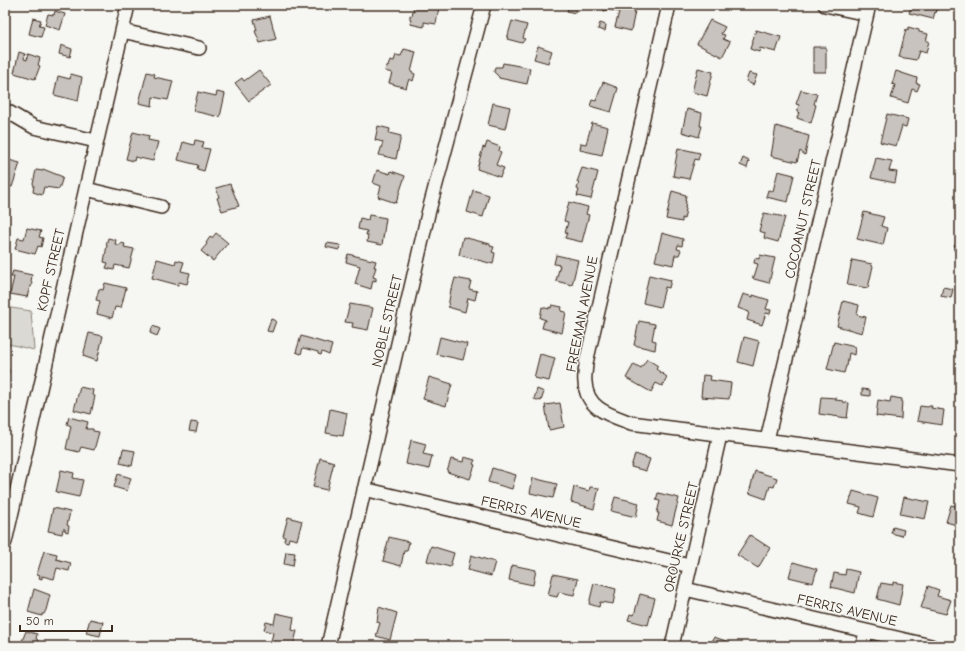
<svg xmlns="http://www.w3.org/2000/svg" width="965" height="651" font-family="'Comic Neue',sans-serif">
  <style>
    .green { fill: #dad9d3; stroke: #8a8278 }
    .building { fill: #c8c3be; stroke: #3b2a1e }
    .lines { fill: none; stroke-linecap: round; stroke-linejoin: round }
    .street-casing { stroke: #3b2a1e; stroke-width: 16 }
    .street { stroke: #f6f6f2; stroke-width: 13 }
    .labels { text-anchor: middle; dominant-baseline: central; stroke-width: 3; stroke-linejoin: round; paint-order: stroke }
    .street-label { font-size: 14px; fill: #3b2a1e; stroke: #f6f6f2 }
  </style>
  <rect width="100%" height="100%" fill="#f6f6f2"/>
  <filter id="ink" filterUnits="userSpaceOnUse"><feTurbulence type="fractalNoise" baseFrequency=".025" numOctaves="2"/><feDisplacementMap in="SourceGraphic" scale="8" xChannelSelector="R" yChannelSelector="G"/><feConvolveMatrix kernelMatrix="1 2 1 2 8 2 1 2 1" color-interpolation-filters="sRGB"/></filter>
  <g filter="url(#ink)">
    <!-- green -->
    <path class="green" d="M5,307L31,311L34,350L9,344L5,345Z"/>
    <!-- building -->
    <path class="building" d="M414,5H428L439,7L436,24L424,22V27L410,24L411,20L410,19V15L412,16Z
      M520,5H533L532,8Z
      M569,5H576L575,13L567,11Z
      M602,5H631L636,6L631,31L615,27L619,12L610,10L611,6H608L606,11H604Z
      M912,5H938L936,13L935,12L933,19L909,13Z
      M55,11L65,14L60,30L45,25L48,14L54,15Z
      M270,16L276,39L260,43L255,31L257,30L254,20Z
      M33,18L41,20L39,26L44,27L41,37L29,34Z
      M710,20L725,27L721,34L725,35L723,39L730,42L722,57L697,44Z
      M512,21L527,25L523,38L525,39L522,43L507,39Z
      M600,23L606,25L605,31L598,29Z
      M908,27L919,30V32L928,34L926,41H929L926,53L919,51L916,60L899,57L906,29L908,30Z
      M756,30L781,37L776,52L760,48L759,52L750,49Z
      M61,45L72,49L70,57L59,54Z
      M538,46L552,51L548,63L534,59Z
      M813,47H826V72H813Z
      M404,49L416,52L411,72L415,74L413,81L409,79L406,88L389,83L392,73L385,71L386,66L388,67L390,60L394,61L396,55L401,56Z
      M19,52L25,54L24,59L27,60L28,54L40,58L38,65L40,66L35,79L14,73Z
      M503,63L530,68L527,84L499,78V77L494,72L495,67H502Z
      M698,68L713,72L707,96L692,92Z
      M259,70L271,85L249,101L235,83L242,78L244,81Z
      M896,71L917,78L916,83L920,84L917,91L912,89L908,103L891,98L895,85L892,84Z
      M147,72L155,74L154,77L173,81L168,100L153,97L152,106L139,103Z
      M749,73L757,75L753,85L746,81Z
      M71,74L82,77L78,101L54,95L58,76L70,79Z
      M603,82L618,88L611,112L590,106L592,100L596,101Z
      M801,90L817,94L814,104L816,105L811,123L797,118L799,112H797L799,105L796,104Z
      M198,92L216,96L217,92L225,94L220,117L193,111Z
      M493,103L510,107L505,129L488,125Z
      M687,109L702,113L700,126H702L699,137L682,132Z
      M887,114L908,119L906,127L902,126L896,146L880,142Z
      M592,123L608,127L602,155L580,150L581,143L586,144Z
      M378,126L390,129L389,133L401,136L396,159L379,155L383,142L375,140Z
      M776,126L809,136L805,155L800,151L797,162L771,156Z
      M133,132L149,136L148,140L158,142L153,161L135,157L134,161L126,159Z
      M195,140L204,142L202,148L210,149L204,171L197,169L198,165L178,160L183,142L194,145Z
      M487,142L500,147L499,151L501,152L496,165L504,168L500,177L477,169L483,147L485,148Z
      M678,148L700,153L698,160L695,159L689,179L673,176Z
      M743,158L749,161L747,168L740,165Z
      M876,158L892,161L889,171L897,172L895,183L871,178Z
      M5,159L20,163L12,187L5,185Z
      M582,168L598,172L591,199L577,196L579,190L577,189L579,182H577Z
      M43,169L63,177L59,189L44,187L42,195L33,192L34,185L33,184L36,170L43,171Z
      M377,170L390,174L391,171L405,176L396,203L378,197L381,186L373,183Z
      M778,171L794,175L788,202L766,197L768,190L773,191Z
      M230,184L239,206L222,211L217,198L219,197L216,188Z
      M473,190L489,195L483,217L467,212Z
      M672,191L686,195L685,201H686L685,208L686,209L684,219L682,218V222L666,219Z
      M569,202L588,207L586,214L589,215L582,242L565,238L567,233H565L568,222L564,221Z
      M864,212L884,217L881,226L887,228L883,245L857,239Z
      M764,213L785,217L778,242L764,238L765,233L759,231Z
      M369,215L386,218L382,245L367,242L368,235H366L367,231L358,229L360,218L368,220Z
      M27,228L41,231L39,237L43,238L41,247L38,246L35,254L15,249L18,238L24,239Z
      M216,233L228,243L213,261L201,251L207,244L206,243L210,237L212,238Z
      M662,233L683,239L682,246L678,245L677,249L681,250L679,255H675L673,265L655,261Z
      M463,237L490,244V246L494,247L492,252L495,253L493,264L459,255Z
      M108,238L116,240L115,244L120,245L121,243L125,244L124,247L134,249L129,268L115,265L114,270L106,268L108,263L104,262L107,245H106Z
      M327,243L340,245L339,250L326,247Z
      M953.5 248a3.5 3.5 0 1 1 7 0a3.5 3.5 0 1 1-7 0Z
      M348,254L376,261L374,267H376L373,277L376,278V281L373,280L371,289L355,284L360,266L346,262Z
      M556,255L578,260L572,285L556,281L560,265L554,264Z
      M760,255L775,258L769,283L754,279L752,277H754L758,264L754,263L755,258L759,259Z
      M157,259L175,264L176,260L184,262L181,271L190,273L187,284L179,282L178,285L152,278Z
      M852,260L872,264L871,265L873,266L868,288L847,285Z
      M13,271L32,275L31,282L32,283L31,287H30L27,297L10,294L14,277H11Z
      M649,275L671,280L669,288L665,287L660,307L643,303Z
      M455,278L471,281L469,289L477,291L475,300L468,298L465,312L448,307L451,289H452Z
      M105,283L126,288L121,308L115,307L112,318L97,314L100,301L96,300L99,289L103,290Z
      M943,287L953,289L951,298L941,296Z
      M743,294L753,297V295L769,300L766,309L771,310L770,314L766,313L762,325L747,320L749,312L738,308Z
      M843,301L859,305L857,315L866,317L862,333L837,326Z
      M350,304L373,308L368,330L352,327L353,323L345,322Z
      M552,305L562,307L561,311L566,312L562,333L542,328L544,321H546V320L540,318L542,307L549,309V307L551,308Z
      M271,319L276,321L272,332L267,331Z
      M639,321L655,324L652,340L656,341L655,350L634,345Z
      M153,326L160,329L157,336L150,333Z
      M89,333L103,336L97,361L83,356Z
      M301,336L332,345L329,355L322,352L321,355L318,354V352L303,348L301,354L296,352Z
      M440,337L467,344L463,360L436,354Z
      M744,337L759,341L753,366L738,362Z
      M834,342L855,347L854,355L849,353L847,366H846L844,373L827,369Z
      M540,354L555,358L549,381L534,378Z
      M647,359L658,366L656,369L667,377L662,386L656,383L651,392L626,378L634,364L641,368Z
      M5,369L9,370L5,387Z
      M703,375L711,376L710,380L731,383L729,399L701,397Z
      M429,377L452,384L446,406L423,399Z
      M80,387L93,390L92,395L95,396L91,414L74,410Z
      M537,389L544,392L541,401L534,399Z
      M862,389L870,390V396L862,395Z
      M821,397L836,398V400L843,401V402L849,403L847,418L819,414Z
      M891,397L902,399L901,419L876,416L878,400L890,402Z
      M560,403L564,427L549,430L545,405Z
      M920,406L928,407L929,406H932L931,408L944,410L942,425L917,421Z
      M330,409L347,413L343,436L326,433Z
      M69,417L88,422L86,429H93V431L99,432L94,450L81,447L79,452L66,449L71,426L67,424Z
      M191,422L198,423L196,432L189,431Z
      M411,440L426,444L423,454L432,456L429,469L406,464Z
      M123,449L135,451L132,466L120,463Z
      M635,454L650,459L646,471L631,467Z
      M464,457L475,460L473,464L475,465L470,479L447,472L451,459L463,462Z
      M320,458L334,462L327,490L313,487Z
      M492,468L516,475L512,489L488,482Z
      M61,470L74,473L73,478L83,480L79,497L56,492Z
      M755,471L777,478L774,487L770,486L766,499L749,493Z
      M118,474L131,478L127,491L114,487Z
      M533,478L557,484L553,498L530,493Z
      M574,487L589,491L590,487L599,488L594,509L571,502Z
      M853,491L878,498L873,517L859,513L861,507L849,504Z
      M658,493L679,498L672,525L657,521L659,513H657L660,501L656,500Z
      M615,497L639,503L636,517L611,511Z
      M904,497L929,502L925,519L900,514Z
      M951,505L960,507V526L946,522Z
      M53,508L70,512L67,525L69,526L68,532L65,531V529H63L62,534L48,531Z
      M288,517L302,521L297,540L289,538L288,542L284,541L285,537L283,536Z
      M893,527L904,530L902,536L891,533Z
      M750,535L770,548L758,568L737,555Z
      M389,537L409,542L407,551H404L401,566L383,561Z
      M431,546L454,553L450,567L427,561Z
      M44,551L57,554L56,559L71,563L69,571L57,568L54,579L42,576V579L39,578L40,575L37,574Z
      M286,552L295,553L293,566L284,564Z
      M471,555L495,562L491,576L468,570Z
      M793,562L817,569L813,583L789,577Z
      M512,565L536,570L533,585L509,580Z
      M846,569L859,572L855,593L831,587L834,573L845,575Z
      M553,574L578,579L574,595L559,592L557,597L548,595Z
      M893,582L903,584L899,605L877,599L881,583L893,585Z
      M594,583L616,589L613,604L600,602L599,607L589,604Z
      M928,586L939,590L937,596L951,600L946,614L921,608Z
      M34,589L50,595L46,610L44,614H42V616L28,612Z
      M640,594L655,598L648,625L628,620L630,614L634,615Z
      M379,607L397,613L390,640L376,636L380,623L377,622Z
      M276,613L294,617L292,630L297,631L293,646L271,641L273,633L264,630L266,622L274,624Z
      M959,614H960V629L956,628Z
      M90,619L103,622L100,636L86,633Z
      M26,631L37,634L36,639L38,640L37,646H20Z
      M714,637L738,645V646H711Z"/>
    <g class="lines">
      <defs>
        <path id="street" d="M669,5L586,363C586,369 584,376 585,382C586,409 610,415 631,423L960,465
          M825,5L867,14
          M122,31L199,48
          M5,110L34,127L96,141
          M86,189L161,207
          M767,440L869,5
          M364,489L690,566
          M5,542L128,5
          M685,589L931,646
          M328,646L428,214L484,5
          M672,646L720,435
          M863,646L866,631"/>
      </defs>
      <!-- street casing -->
      <use href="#street" class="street-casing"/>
      <!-- street -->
      <use href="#street" class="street"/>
    </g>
  </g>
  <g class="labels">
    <!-- street labels -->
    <g class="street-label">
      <text transform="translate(803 219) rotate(-77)">COCOANUT STREET</text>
      <text transform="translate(51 270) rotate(-77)">KOPF STREET</text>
      <text transform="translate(582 314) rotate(-79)">FREEMAN AVENUE</text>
      <text transform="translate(387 321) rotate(-77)">NOBLE STREET</text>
      <text transform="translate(531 512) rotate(13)">FERRIS AVENUE</text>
      <text transform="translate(681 537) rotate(-77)">OROURKE STREET</text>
      <text transform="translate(847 610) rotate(13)">FERRIS AVENUE</text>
    </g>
  </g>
  <!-- margin -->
  <rect width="965" height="651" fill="none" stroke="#f6f6f2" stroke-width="20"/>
  <rect x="10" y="10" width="945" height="631" fill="none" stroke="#3b2a1e" stroke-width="1.5" filter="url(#ink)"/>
  <!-- scale -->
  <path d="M20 625v6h92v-6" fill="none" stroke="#3b2a1e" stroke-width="2"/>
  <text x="26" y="625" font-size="12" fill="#3b2a1e" stroke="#f6f6f2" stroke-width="3" paint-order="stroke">50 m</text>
</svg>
